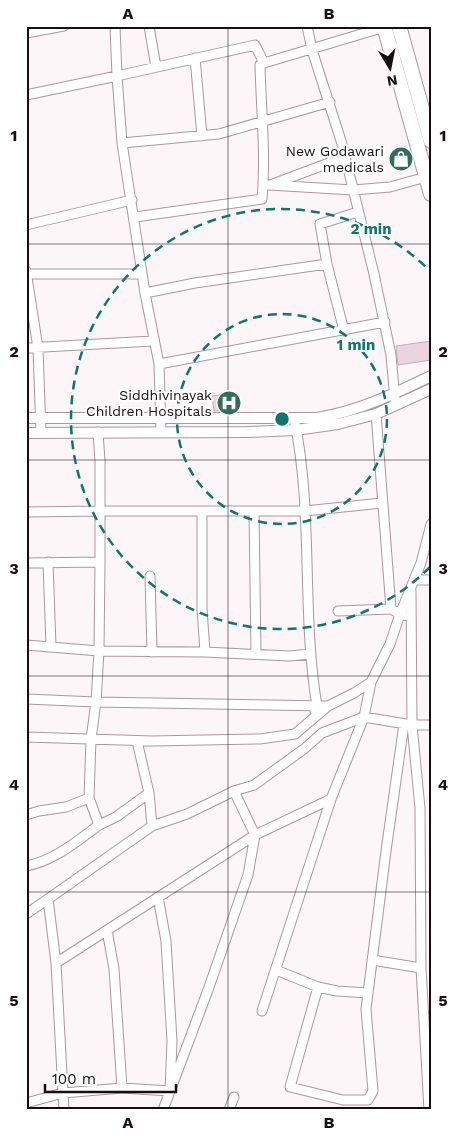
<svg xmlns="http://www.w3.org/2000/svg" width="457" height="1136" font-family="'Work Sans',sans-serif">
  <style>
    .building { fill: #ecd3dd; stroke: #c5adb6 }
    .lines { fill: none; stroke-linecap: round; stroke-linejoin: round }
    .minor-casing { stroke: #ae969f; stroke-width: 11 }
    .tertiary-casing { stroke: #ae969f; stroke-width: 12 }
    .primary-casing { stroke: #ae969f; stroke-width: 16 }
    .minor { stroke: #fff; stroke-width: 9 }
    .tertiary { stroke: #fff; stroke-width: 10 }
    .primary { stroke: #fff; stroke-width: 14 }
    .grid { fill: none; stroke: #160e11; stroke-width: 1; stroke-opacity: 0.55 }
    .ring { fill: none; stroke: #0f766e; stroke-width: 2.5; stroke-dasharray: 9 6 }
    .labels { text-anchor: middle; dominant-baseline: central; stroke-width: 4; stroke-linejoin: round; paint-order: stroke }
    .poi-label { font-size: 14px; fill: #160e11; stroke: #fff; text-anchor: end }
    .centre { fill: #0f766e; stroke: #fff; stroke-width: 2.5 }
    .ring-label { font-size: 15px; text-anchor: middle; font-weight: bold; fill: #0f766e; stroke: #fff; stroke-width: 4; stroke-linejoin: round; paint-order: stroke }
    .neatline { fill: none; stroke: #160e11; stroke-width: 2 }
    .grid-label { font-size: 16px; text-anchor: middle; font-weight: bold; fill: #160e11 }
  </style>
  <rect width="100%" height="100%" fill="#fcf6f8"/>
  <!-- building -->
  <path class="building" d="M431,341V360L398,365L396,346Z
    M234,393L236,410L214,411L212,396Z"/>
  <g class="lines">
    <defs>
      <path id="minor" d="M149,26L156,67
        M307,26L312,50L342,144L374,274L391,355L395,400
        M26,33L64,26
        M195,58L202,136
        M26,95L117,76L115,26
        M122,143L219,134L330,102
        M273,184L345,157
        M269,185L353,190L390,187L426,177
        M135,217L262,199C266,154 261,110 260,65L264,63
        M26,225L132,200
        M26,271L38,348L41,433
        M26,274H142
        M145,293L195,283L327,264
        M344,331L327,264L320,224L358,212
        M26,348L153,341
        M159,364L385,322
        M376,414L391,609L400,614L421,563L431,524
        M294,418C314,513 301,611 317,706L315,711
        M161,432L159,364L145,293L122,143L117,76L255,45L264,63L388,26
        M202,511V609L205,652
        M254,511L256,654
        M26,512L100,511V461L98,432
        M48,562L51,646
        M100,562L99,651L96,702L328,706L354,693L371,682L390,644L400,614L411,617
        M26,563L100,562V511H305L382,503
        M150,576L152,652
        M414,580H431
        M411,591L412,725H431
        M338,611L391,609
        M26,645L99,651L205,652L289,656L311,654
        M371,682L364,717L412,725L420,808L421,968L429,1110
        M26,699L96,702L91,739L89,798L66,807L39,811L26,815
        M26,737L152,741L260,739L295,734L328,706
        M234,791L254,785L304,749L322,733L364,717
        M149,793L152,826
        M99,825L116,817L149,793L137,741
        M26,866C54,861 77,841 99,825L89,798
        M158,897L166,941L172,1041L170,1091L122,1088L63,1093L56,963L255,835L331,799L364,717
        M26,914L48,899
        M107,930L114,969L122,1088
        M372,960L421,968
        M56,963L48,899L152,826L187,814L234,791L255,835L248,875L208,990L163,1110
        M276,970L318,987L290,1087L343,1100H368L373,1091L366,1009L386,851L404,724
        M318,987L337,991L368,993
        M262,1011L331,799
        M26,1103L63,1093L64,1110
        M229,1110L234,1097"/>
      <path id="tertiary" d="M26,418H317C359,411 394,394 431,376
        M26,433L247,432L296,430L338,424L376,414L431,389"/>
      <path id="primary" d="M384,26L431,194
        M399,26L431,141"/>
    </defs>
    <!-- minor casing -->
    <use href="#minor" class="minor-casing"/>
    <!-- tertiary casing -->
    <use href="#tertiary" class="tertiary-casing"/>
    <!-- primary casing -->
    <use href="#primary" class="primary-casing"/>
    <!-- minor -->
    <use href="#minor" class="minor"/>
    <!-- tertiary -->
    <use href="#tertiary" class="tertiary"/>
    <!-- primary -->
    <use href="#primary" class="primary"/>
  </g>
  <!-- grid -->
  <path class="grid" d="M228,26V1110M26,244H431M26,460H431M26,676H431M26,892H431"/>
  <!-- distance rings -->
  <g class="ring">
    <circle cx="282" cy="419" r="105"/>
    <path d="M430 567A210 210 0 1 1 430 271"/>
  </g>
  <!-- icons -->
  <defs>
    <symbol id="shop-disc" viewBox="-11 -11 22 22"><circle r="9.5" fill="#306e5a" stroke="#fff"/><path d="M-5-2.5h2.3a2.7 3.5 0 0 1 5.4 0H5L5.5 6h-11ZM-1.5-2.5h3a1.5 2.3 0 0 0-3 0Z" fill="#fff"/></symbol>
    <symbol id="hospital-disc" viewBox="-11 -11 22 22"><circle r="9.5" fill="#306e5a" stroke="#fff"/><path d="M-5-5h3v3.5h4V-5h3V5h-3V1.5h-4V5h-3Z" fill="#fff"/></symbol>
  </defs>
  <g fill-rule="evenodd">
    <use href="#shop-disc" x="387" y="145" width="28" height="28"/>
    <use href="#hospital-disc" x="215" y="389" width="28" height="28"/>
  </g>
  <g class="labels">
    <!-- poi labels -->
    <g class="poi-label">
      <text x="384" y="151">New Godawari<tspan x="384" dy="16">medicals</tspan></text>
      <text x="212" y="395">Siddhivinayak<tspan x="212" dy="16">Children Hospitals</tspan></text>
    </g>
  </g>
  <circle cx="282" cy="419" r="8" class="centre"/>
  <g class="ring-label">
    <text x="371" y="234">2 min</text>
    <text x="356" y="350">1 min</text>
  </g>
  <!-- border -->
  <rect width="457" height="1136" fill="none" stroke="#ffffff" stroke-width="55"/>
  <!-- north arrow -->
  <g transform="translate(390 68) rotate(170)" stroke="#ffffff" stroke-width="4" paint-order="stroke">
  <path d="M0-4L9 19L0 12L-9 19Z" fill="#160e11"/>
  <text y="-8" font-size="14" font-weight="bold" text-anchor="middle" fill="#160e11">N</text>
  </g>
  <!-- scale -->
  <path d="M45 1084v8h131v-8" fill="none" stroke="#160e11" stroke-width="2.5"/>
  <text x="52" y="1084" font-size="15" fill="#160e11" stroke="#ffffff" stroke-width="4" paint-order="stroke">100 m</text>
  <rect x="28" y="28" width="402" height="1080" class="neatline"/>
  <g class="grid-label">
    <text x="128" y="19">A</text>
    <text x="329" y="19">B</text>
    <text x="14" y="141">1</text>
    <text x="443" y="141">1</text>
    <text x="14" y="357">2</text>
    <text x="443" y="357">2</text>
    <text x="14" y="574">3</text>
    <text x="443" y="574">3</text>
    <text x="14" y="790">4</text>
    <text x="443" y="790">4</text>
    <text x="14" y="1006">5</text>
    <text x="443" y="1006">5</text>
    <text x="128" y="1128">A</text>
    <text x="329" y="1128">B</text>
  </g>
</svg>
